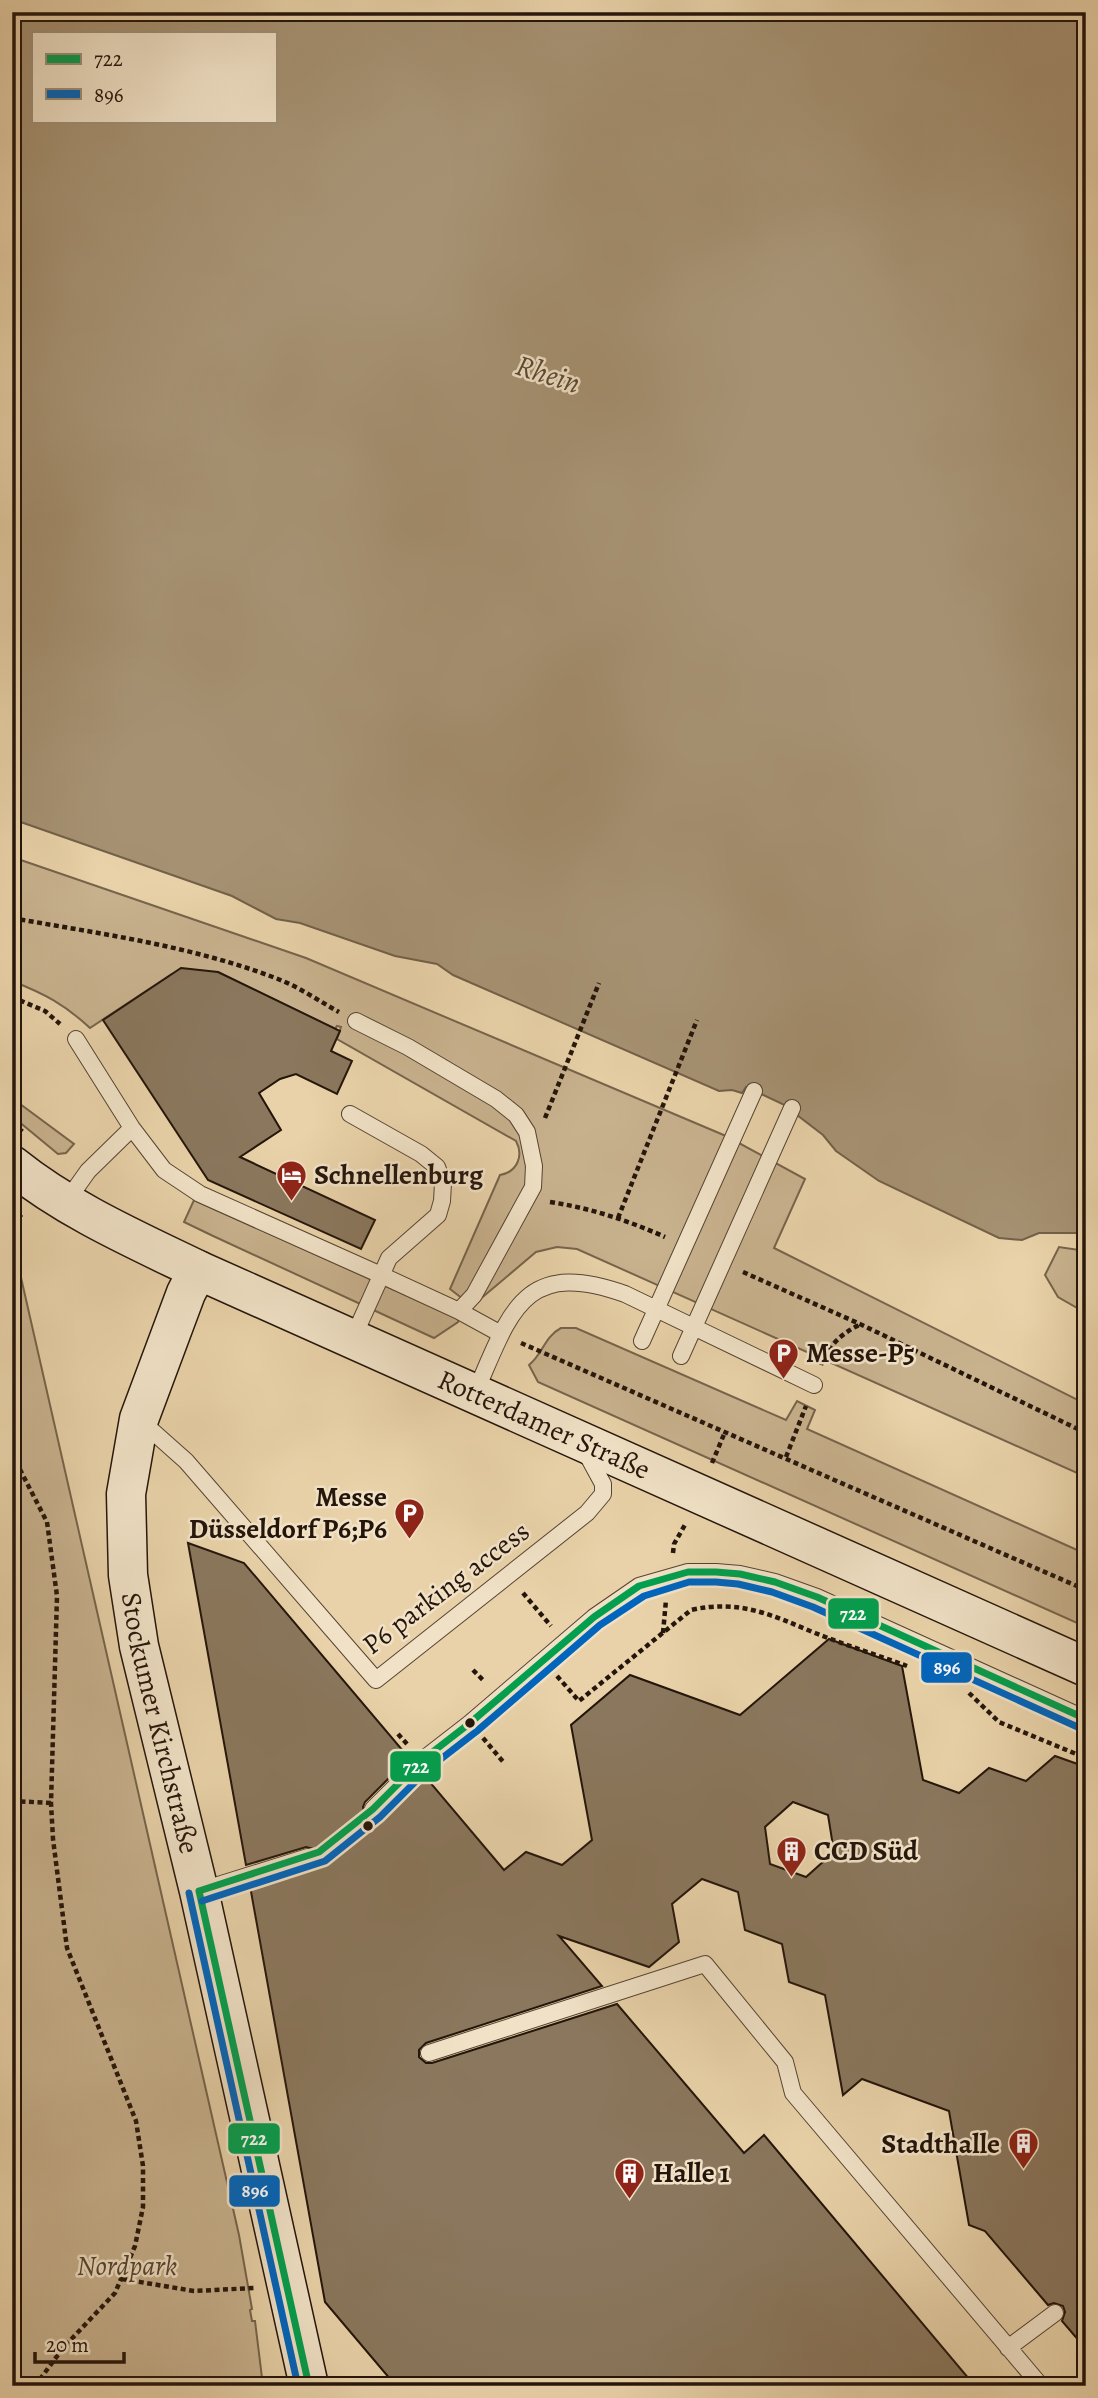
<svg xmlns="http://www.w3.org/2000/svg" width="1098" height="2398" font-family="Alegreya,serif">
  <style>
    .green { fill: #c8b28e; stroke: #76644c; stroke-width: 2 }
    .water { fill: #a69273; stroke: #726049; stroke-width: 2; fill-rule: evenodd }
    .building { fill: #8a775d; stroke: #24150b; stroke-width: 2; fill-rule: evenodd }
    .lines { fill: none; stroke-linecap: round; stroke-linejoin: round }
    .lane-casing { stroke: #554432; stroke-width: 18 }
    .secondary-casing { stroke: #24150b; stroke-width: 41 }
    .path { stroke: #24150b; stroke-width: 4.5; stroke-dasharray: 5 3.5; stroke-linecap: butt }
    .lane { stroke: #f1e2c7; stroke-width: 16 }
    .secondary { stroke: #f1e2c7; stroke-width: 38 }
    .bus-1-casing { stroke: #f1e2c7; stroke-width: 12 }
    .bus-2-casing { stroke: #f1e2c7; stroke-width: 12 }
    .bus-1 { stroke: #029f4e; stroke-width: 7 }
    .bus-2 { stroke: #0065bd; stroke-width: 7 }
    .bus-dot { fill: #24150b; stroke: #f1e2c7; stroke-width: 2.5 }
    .labels { text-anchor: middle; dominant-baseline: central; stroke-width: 5; stroke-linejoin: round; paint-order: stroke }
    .poi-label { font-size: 28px; font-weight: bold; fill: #24150b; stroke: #f1e2c7; text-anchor: start }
    .street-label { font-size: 28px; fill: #24150b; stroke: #f1e2c7 }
    .park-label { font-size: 28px; font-style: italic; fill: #554432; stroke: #f1e2c7 }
    .water-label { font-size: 30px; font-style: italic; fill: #584735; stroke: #f1e2c7 }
    .line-badge { stroke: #f1e2c7; stroke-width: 2.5 }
    .badge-label { font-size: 19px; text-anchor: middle; font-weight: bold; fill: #fff }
  </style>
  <rect width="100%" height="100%" fill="#e9d2a9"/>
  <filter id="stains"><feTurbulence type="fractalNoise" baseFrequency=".00286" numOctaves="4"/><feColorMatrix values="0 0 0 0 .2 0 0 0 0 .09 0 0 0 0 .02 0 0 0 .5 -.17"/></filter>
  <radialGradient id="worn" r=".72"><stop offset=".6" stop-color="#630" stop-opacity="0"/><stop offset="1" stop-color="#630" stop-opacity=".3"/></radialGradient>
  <!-- green -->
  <path class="green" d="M12,857L306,958L726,1136L805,1179L774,1248L1086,1404V1477L577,1249L557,1247L536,1252L472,1306L450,1289L500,1175C517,1172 524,1156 516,1141L337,1039L341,1027L337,1026L335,1029L218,972L172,974L90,1028C64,1004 45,994 12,981Z
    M12,1098L74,1144L66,1153L58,1154L12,1116Z
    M194,1200L459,1319L458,1322L434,1338L211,1235L184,1222Z
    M12,1238L239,2235L252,2309L250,2310L252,2321H255L263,2386H12Z
    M1086,1246V1313L1058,1297L1045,1275L1059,1247L1079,1250Z
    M561,1328H576L786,1420L797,1401L815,1410L807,1429L1086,1554V1627L538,1382L529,1365C543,1354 544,1337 561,1328Z"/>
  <!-- water -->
  <path class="water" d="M12,12H1086V1233H1039L1022,1240L999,1238L879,1181L836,1151L823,1135L797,1115L791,1108L746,1087L742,1093L732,1090L719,1091L453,975L437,964L395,956L300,923L276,919L232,896L12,819ZM33,33H275V121H33Z"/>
  <!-- building -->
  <path class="building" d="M181,968L218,972L340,1031L331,1051L352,1061L337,1094L296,1074L280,1079L259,1093L281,1130L240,1157L375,1220L361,1249L208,1180L103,1020Z
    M188,1543L244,1563L409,1758L365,1802L363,1807L365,1816L371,1819L380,1817L423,1774L504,1870L526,1852L562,1865L592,1840L571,1725L630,1675L740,1715L829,1639L902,1666L923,1780L959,1793L989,1768L1026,1781L1055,1756L1086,1767V2349L1062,2321L1065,2312L1063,2306L1054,2303L1048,2305L985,2231L969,2225L949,2111L862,2079L843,2095L825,1995L789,1982L782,1944L745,1930L738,1892L702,1879L672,1904L679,1942L649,1967L559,1936L602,1986L426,2043L419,2050V2057L426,2063H432L617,2004L744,2153L764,2135L975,2386H396L325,2302L250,1886L312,1867L318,1860V1855L315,1849L306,1847L246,1865ZM793,1802L828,1815L834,1852L806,1877L770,1864L765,1827Z"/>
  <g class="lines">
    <defs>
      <path id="lane" d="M356,1021L408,1047L496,1099L516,1115L527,1132L534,1166L533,1187L474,1295L459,1311
        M76,1039L132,1128L164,1170L200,1194L381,1275L459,1311L501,1334
        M350,1114L421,1154L437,1167L443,1183L442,1201L438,1215L389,1258L353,1338
        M66,1202L88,1171L132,1128
        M642,1341L754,1091
        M681,1356L792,1108
        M475,1393C510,1314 522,1257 625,1294L814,1385
        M141,1421L186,1461L376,1680L587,1513L603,1494V1484L585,1451
        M373,1809L421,1761L470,1723L594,1617L639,1586L688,1572H716L740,1574L775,1582L817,1597L1086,1719
        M199,1891L308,1857
        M429,2053L705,1964L785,2062L793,2093L1041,2386
        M1008,2348L1055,2313"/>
      <g id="secondary">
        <path id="s1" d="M12,1165C68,1210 134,1239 198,1270L1086,1667"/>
        <path id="s2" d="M198,1270L186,1293L139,1419L126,1494L128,1575L139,1646L199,1891L309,2386"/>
      </g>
    </defs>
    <!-- lane casing -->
    <use href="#lane" class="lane-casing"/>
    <!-- secondary casing -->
    <use href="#secondary" class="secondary-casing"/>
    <!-- path -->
    <path class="path" d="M12,918C101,934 193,946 278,979C299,987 319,1001 339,1012
      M12,997L45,1011L60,1024
      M545,1118L599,983
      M12,1123L23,1132
      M550,1202C590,1208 627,1220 665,1237
      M618,1218L697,1020
      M12,1224L22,1214
      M743,1272L860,1324L1086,1433
      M521,1343L1086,1590
      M821,1365C828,1346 841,1334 859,1325
      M12,1454L47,1522L57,1596L51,1803L53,1839L67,1948L136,2121L143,2166V2207L135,2246L115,2293L63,2348L35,2386
      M786,1457L806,1406
      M712,1463L725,1432
      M673,1553L674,1544L686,1523
      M523,1593L551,1626
      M663,1633L666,1600
      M473,1670L485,1682
      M557,1676L579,1701L691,1610C739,1599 772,1615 815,1633C845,1645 877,1655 907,1666
      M969,1693L999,1722L1086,1758
      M398,1734L407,1744
      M483,1738L505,1764
      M12,1801L51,1803
      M122,2279L194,2291L254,2288"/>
    <!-- lane -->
    <use href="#lane" class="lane"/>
    <!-- secondary -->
    <use href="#secondary" class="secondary"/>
    <defs>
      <path id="bus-1" d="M199,1891L319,1852L373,1809L421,1761L470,1723L594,1617L639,1586L688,1572H716L740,1574L775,1582L817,1597L1086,1719
        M199,1891L309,2386"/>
      <path id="bus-2" d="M189,1893L298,2386
        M202,1901L325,1861L380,1817L428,1769L477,1731L600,1625L644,1596L689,1582H716L738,1584L772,1592L813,1607L1082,1729"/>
    </defs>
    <!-- bus-1 casing -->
    <use href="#bus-1" class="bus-1-casing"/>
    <!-- bus-2 casing -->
    <use href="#bus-2" class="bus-2-casing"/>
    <!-- bus-1 -->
    <use href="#bus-1" class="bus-1"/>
    <!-- bus-2 -->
    <use href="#bus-2" class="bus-2"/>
  </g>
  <!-- icons -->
  <defs>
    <symbol id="hotel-pin" viewBox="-11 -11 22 30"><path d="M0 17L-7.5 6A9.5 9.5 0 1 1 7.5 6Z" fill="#8f2418" stroke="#f1e2c7"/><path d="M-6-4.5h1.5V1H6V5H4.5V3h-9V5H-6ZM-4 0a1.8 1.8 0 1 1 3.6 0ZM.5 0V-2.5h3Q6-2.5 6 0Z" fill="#fff"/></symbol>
    <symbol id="parking-pin" viewBox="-11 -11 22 30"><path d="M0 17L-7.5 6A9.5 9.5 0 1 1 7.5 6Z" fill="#8f2418" stroke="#f1e2c7"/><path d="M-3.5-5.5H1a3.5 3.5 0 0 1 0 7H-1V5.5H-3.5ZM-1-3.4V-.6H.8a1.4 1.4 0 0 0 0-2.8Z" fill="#fff"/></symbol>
    <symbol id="building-pin" viewBox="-11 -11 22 30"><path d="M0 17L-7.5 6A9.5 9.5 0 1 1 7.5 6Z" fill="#8f2418" stroke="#f1e2c7"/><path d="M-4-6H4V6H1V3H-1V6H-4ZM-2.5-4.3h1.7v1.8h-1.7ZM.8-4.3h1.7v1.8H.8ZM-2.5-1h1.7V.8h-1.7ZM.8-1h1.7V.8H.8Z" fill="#fff"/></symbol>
  </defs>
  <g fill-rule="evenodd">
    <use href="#hotel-pin" x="274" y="1158" width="35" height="47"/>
    <use href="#parking-pin" x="766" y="1336" width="35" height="47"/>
    <use href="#parking-pin" x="392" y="1496" width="35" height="47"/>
    <use href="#building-pin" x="774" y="1834" width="35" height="47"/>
    <use href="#building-pin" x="1006" y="2126" width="35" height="47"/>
    <use href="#building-pin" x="612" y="2156" width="35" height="47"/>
  </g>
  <!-- markers -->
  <g class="bus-dot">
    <circle cx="470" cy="1723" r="6"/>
    <circle cx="368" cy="1826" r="6"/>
  </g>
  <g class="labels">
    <!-- poi labels -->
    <g class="poi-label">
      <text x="314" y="1175">Schnellenburg</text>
      <text x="806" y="1353">Messe-P5</text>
      <text x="387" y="1497" text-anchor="end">Messe<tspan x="387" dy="32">Düsseldorf P6;P6</tspan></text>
      <text x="814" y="1851">CCD Süd</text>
      <text x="1000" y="2144" text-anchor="end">Stadthalle</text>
      <text x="653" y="2173">Halle 1</text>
    </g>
    <!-- street labels -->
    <g class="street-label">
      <text stroke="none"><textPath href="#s1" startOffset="593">Rotterdamer Straße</textPath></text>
      <text transform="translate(446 1588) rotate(-37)">P6 parking access</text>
      <text stroke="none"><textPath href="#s2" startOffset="469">Stockumer Kirchstraße</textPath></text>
    </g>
    <!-- park labels -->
    <g class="park-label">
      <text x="127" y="2266">Nordpark</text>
    </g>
    <!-- water labels -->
    <g class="water-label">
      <text transform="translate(548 374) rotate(18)">Rhein</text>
    </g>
  </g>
  <g class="line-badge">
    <rect x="827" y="1597" width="53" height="33" rx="7" fill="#029f4e"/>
    <rect x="920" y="1651" width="53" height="33" rx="7" fill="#0065bd"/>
    <rect x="389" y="1750" width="53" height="33" rx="7" fill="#029f4e"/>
    <rect x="227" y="2122" width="54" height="33" rx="7" fill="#029f4e"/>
    <rect x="228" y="2174" width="53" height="34" rx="7" fill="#0065bd"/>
  </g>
  <g class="badge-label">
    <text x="853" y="1620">722</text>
    <text x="947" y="1674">896</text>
    <text x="416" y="1773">722</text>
    <text x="254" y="2145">722</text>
    <text x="255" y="2197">896</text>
  </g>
  <!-- margin -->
  <rect width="1098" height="2398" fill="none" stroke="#e9d2a9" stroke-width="42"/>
  <rect x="14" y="14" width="1070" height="2370" fill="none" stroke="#24150b" stroke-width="3.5"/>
  <rect x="21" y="21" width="1056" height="2356" fill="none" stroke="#24150b" stroke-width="2"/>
  <!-- legend -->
  <rect x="32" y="32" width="245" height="91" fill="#f1e2c7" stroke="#9f907c" stroke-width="2"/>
  <rect x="46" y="54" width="35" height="10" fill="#029f4e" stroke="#9f907c" stroke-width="2"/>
  <text x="94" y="66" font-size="21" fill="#24150b">722</text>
  <rect x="46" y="89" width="35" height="10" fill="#0065bd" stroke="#9f907c" stroke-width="2"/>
  <text x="94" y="102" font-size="21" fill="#24150b">896</text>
  <!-- scale -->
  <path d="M35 2352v10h89v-10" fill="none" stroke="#24150b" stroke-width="3.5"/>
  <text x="46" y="2352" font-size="21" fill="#24150b" stroke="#f1e2c7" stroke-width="5" paint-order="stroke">20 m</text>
  <rect width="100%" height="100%" filter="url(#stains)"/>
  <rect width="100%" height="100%" fill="url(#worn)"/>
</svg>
